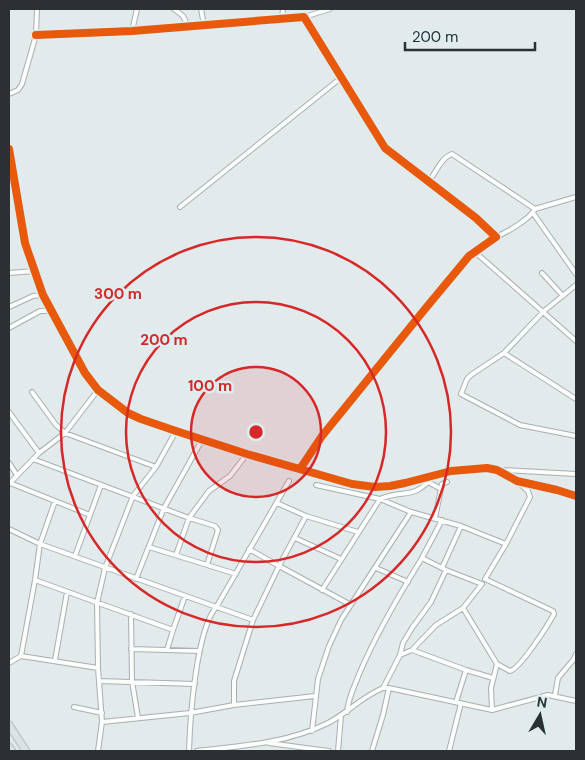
<svg xmlns="http://www.w3.org/2000/svg" width="585" height="760" font-family="'DM Sans',sans-serif">
  <style>
    .lines { fill: none; stroke-linecap: round; stroke-linejoin: round }
    .street-casing { stroke: #a9afb1; stroke-width: 6 }
    .primary-casing { stroke: #c2c7c7; stroke-width: 9 }
    .street { stroke: #fbfcfc; stroke-width: 4 }
    .primary { stroke: #dae3e5; stroke-width: 6 }
    .cycleway-casing { stroke: #deedf0; stroke-width: 11 }
    .cycleway { stroke: #e8590c; stroke-width: 8 }
    .ring { fill: none; stroke: #d62828; stroke-width: 2.5 }
    .centre { fill: #d62828; stroke: #deedf0; stroke-width: 2.5 }
    .ring-label { font-size: 15px; text-anchor: middle; font-weight: bold; fill: #d62828; stroke: #deedf0; stroke-width: 5; stroke-linejoin: round; paint-order: stroke }
  </style>
  <rect width="100%" height="100%" fill="#e2eaec"/>
  <g class="lines">
    <defs>
      <path id="street" d="M174,9L183,16L188,26
        M201,9L204,25
        M304,17L330,9
        M282,19L283,9
        M132,31L137,9
        M36,35L132,31L304,17L385,148L476,218L496,237L469,256L425,309L322,436L300,469
        M9,94L18,90L22,84L36,35L37,9
        M9,149L25,243L43,295L85,373L98,390L128,413L141,419L176,431L247,454L352,484L375,487L390,486L405,483L451,471L487,468L497,470L517,481L557,490L576,496
        M429,182C435,173 442,157 452,154L535,209
        M180,207L342,77
        M533,213L576,274
        M496,237C507,232 529,220 535,209L576,197
        M475,252L576,341
        M9,273L35,271
        M542,273L563,296
        M576,285L544,311L504,353L471,375L467,379L461,394L520,425L576,436
        M9,307L33,296L43,295
        M9,328L40,311H52
        M504,353L576,399
        M32,392L56,425L65,433L156,467
        M9,412L39,453
        M33,459L189,518L209,491L230,476L247,454
        M9,463L17,475
        M502,470L576,474
        M428,482L441,489
        M10,483L90,515
        M9,484L39,453L65,433L98,390
        M316,485L380,499L411,512L461,526L442,568
        M277,503L306,516L358,532
        M435,518L442,484L447,482
        M461,526L506,544
        M9,529L40,544L55,501
        M295,538L341,559
        M149,547L236,574
        M249,549L279,566L306,516
        M176,555L189,518L215,526L218,530L207,565
        M75,556L101,485
        M422,558L442,520
        M376,568L408,582
        M136,579L164,508L202,440
        M35,580L173,630L185,596
        M322,590L380,499C406,488 411,502 435,475
        M463,608L497,664L491,688L492,710
        M131,614L132,681L138,718
        M253,620L279,566L351,605
        M131,649L200,651
        M167,650L173,630
        M412,650L466,670L456,702
        M400,655L412,650L436,625L463,608L482,584L446,570
        M21,656L98,668
        M55,660L67,592
        M9,663L21,656L35,580L40,544L253,620L234,681V705
        M497,664L510,671C520,669 548,625 554,614L553,611L485,579L506,544L530,497L528,491L519,483
        M466,670L493,678
        M99,681L195,684
        M555,695L558,678L574,659L576,654
        M74,707L102,713
        M347,712C348,698 355,685 360,672C377,632 399,595 422,558L446,570L431,602L412,628L403,643L400,655L383,688
        M102,722L190,713L234,705L315,696
        M312,731L318,679L329,646L341,620L411,512
        M269,743L306,748V751
        M306,748L329,751
        M98,751L102,722L98,668L97,603L105,568L133,496L156,467L176,431
        M189,751C190,719 196,629 217,606L289,481
        M197,751C241,746 288,743 328,723C347,713 363,696 383,688H389L492,710L548,695L576,701
        M338,751L341,716
        M372,751L383,715L389,688
        M449,751L461,703"/>
      <path id="primary" d="M9,725L26,751
        M9,747L12,751"/>
    </defs>
    <!-- street casing -->
    <use href="#street" class="street-casing"/>
    <!-- primary casing -->
    <use href="#primary" class="primary-casing"/>
    <!-- street -->
    <use href="#street" class="street"/>
    <!-- primary -->
    <use href="#primary" class="primary"/>
    <defs>
      <path id="cycleway" d="M36,35L132,31L304,17L385,148L476,218L496,237L469,256L425,309L322,436L300,469
        M9,149L25,243L43,295L85,373L98,390L128,413L141,419L176,431L247,454L352,484L375,487L390,486L405,483L451,471L487,468L497,470L517,481L557,490L576,496"/>
    </defs>
    <!-- cycleway casing -->
    <use href="#cycleway" class="cycleway-casing"/>
    <!-- cycleway -->
    <use href="#cycleway" class="cycleway"/>
  </g>
  <!-- distance rings -->
  <circle cx="256" cy="432" r="65" fill="#d62828" fill-opacity=".12"/>
  <g class="ring">
    <circle cx="256" cy="432" r="65"/>
    <circle cx="256" cy="432" r="130"/>
    <circle cx="256" cy="432" r="195"/>
  </g>
  <circle cx="256" cy="432" r="8" class="centre"/>
  <g class="ring-label">
    <text x="118" y="299">300 m</text>
    <text x="164" y="345">200 m</text>
    <text x="210" y="391">100 m</text>
  </g>
  <!-- border -->
  <rect width="585" height="760" fill="none" stroke="#2b3132" stroke-width="20"/>
  <!-- north arrow -->
  <g transform="translate(540 715) rotate(9)" stroke="#deedf0" stroke-width="4" paint-order="stroke">
  <path d="M0-4L9 19L0 12L-9 19Z" fill="#2b3132"/>
  <text y="-8" font-size="14" font-weight="bold" text-anchor="middle" fill="#2b3132">N</text>
  </g>
  <!-- scale -->
  <path d="M405 42v8h130v-8" fill="none" stroke="#2b3132" stroke-width="2.5"/>
  <text x="412" y="42" font-size="15" fill="#2b3132" stroke="#deedf0" stroke-width="4" paint-order="stroke">200 m</text>
</svg>
